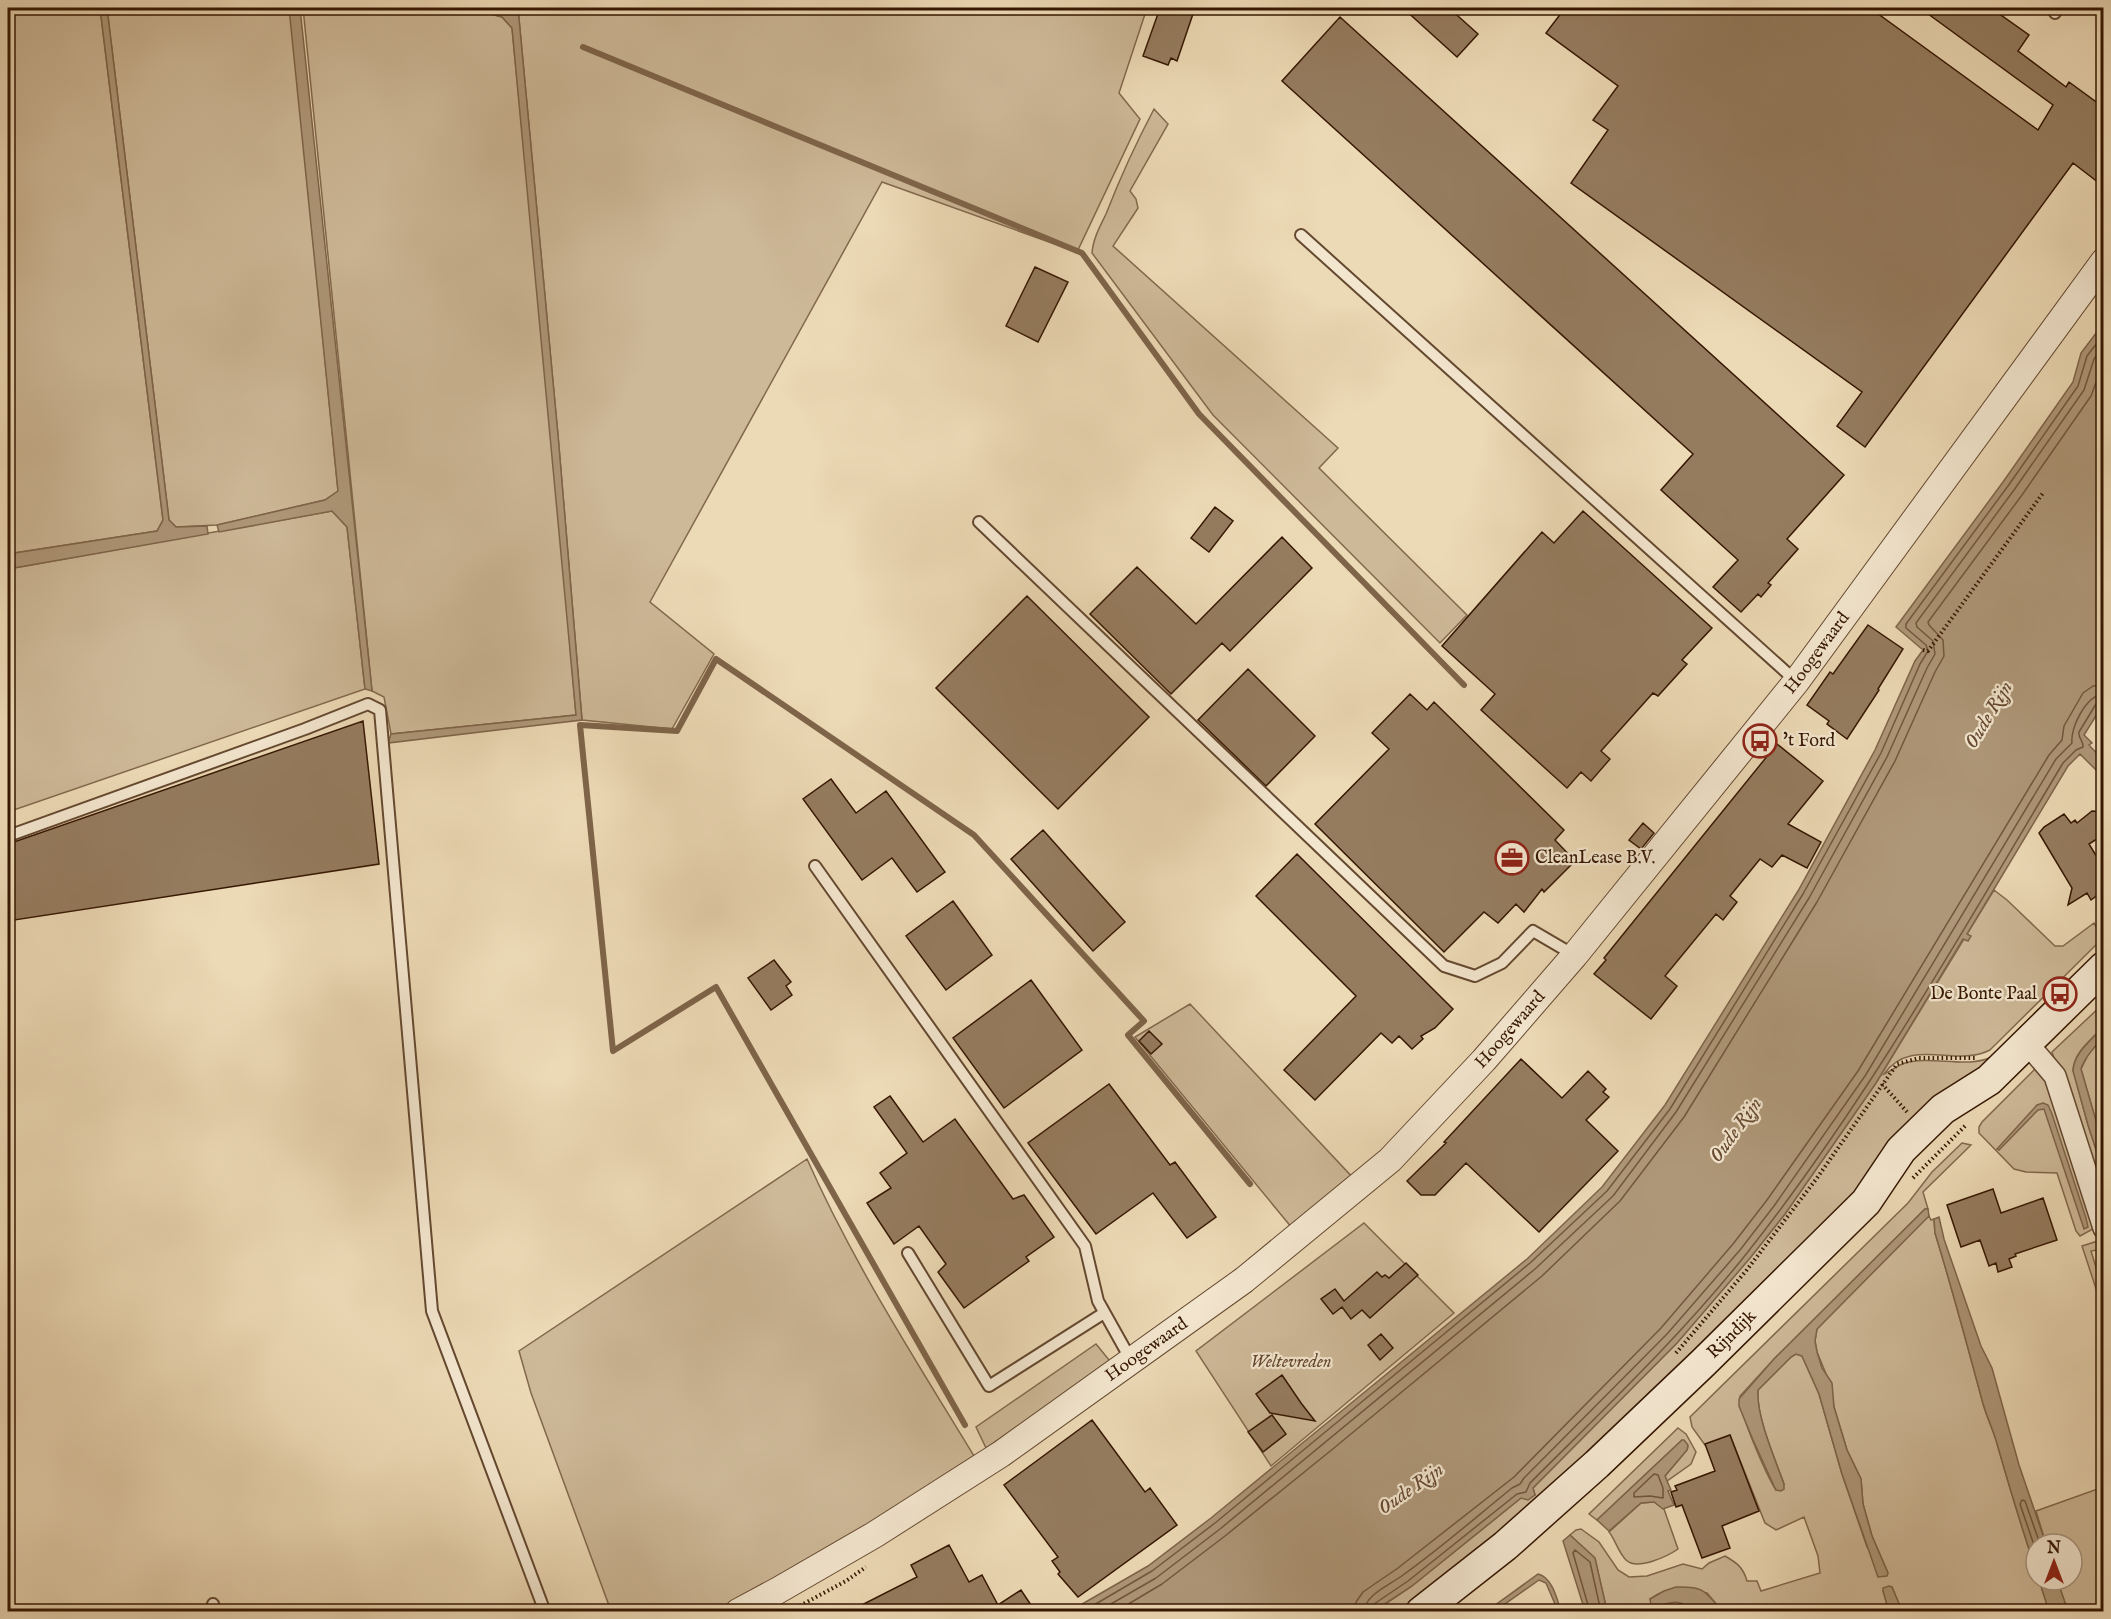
<svg xmlns="http://www.w3.org/2000/svg" width="2111" height="1619" font-family="'IM FELL English',serif">
  <style>
    .green { fill: #cdb897; stroke: #82684c; stroke-width: 1.5 }
    .water { fill: #ae9778; stroke: #7e6449; stroke-width: 1.5 }
    .lines { fill: none; stroke-linecap: round; stroke-linejoin: round }
    .shore { stroke: #72573d; stroke-width: 1.5 }
    .stream { stroke: #7e6449; stroke-width: 6 }
    .building { fill: #957c5f; stroke: #361702; stroke-width: 1.5 }
    .service-casing { stroke: #64482f; stroke-width: 14 }
    .minor-casing { stroke: #64482f; stroke-width: 24 }
    .tertiary-casing { stroke: #64482f; stroke-width: 28 }
    .secondary-casing { stroke: #361702; stroke-width: 33 }
    .path { stroke: #361702; stroke-width: 4; stroke-dasharray: 1.5 3; stroke-linecap: butt }
    .service { stroke: #f3e6cf; stroke-width: 10 }
    .minor { stroke: #f3e6cf; stroke-width: 21 }
    .tertiary { stroke: #f3e6cf; stroke-width: 26 }
    .secondary { stroke: #f3e6cf; stroke-width: 30 }
    .labels { text-anchor: middle; dominant-baseline: central; stroke-width: 4.5; stroke-linejoin: round; paint-order: stroke }
    .street-label { font-size: 18px; fill: #361702; stroke: #f3e6cf }
    .poi-label { font-size: 18px; fill: #361702; stroke: #f3e6cf; text-anchor: start }
    .park-label { font-size: 18px; font-style: italic; fill: #63472f; stroke: #f3e6cf }
    .water-label { font-size: 20px; font-style: italic; fill: #664a31; stroke: #f3e6cf }
  </style>
  <rect width="100%" height="100%" fill="#ecd9b5"/>
  <filter id="stains"><feTurbulence type="fractalNoise" baseFrequency=".00333" numOctaves="4"/><feColorMatrix values="0 0 0 0 .2 0 0 0 0 .09 0 0 0 0 .02 0 0 0 .5 -.17"/></filter>
  <radialGradient id="worn" r=".72"><stop offset=".6" stop-color="#630" stop-opacity="0"/><stop offset="1" stop-color="#630" stop-opacity=".3"/></radialGradient>
  <!-- green -->
  <path class="green" d="M8,8H100L163,520L157,531L8,554Z
    M107,8H290L338,491L325,500L217,525L176,527L169,520Z
    M303,8H468L502,17L512,28L552,435L576,715L391,734L384,697L372,691Z
    M518,8H1147L1119,93L1140,119L1077,252L882,182L650,602L714,654L672,729L582,720L558,435Z
    M1154,109L1168,124L1130,191L1136,199L1138,208L1113,246L1338,448L1319,468L1467,615L1440,643L1213,415L1092,253C1093,239 1100,226 1106,214C1120,178 1136,143 1154,109Z
    M332,511L347,527L365,689L8,812V569Z
    M1994,890L2007,900L2055,946H2063L2094,923L2103,938L1990,1050C1956,1068 1911,1036 1884,1074C1891,1071 1898,1065 1905,1063C1931,1055 1968,1069 1991,1057L1839,1210L1558,1485L1486,1549L1404,1611L1374,1612L1412,1586L1521,1498L1535,1495L1533,1488L1677,1343L1750,1258L1785,1214L1876,1083L1964,939L1970,936L1967,934Z
    M1190,1004L1356,1181L1292,1228L1135,1037Z
    M2103,1004V1027C2091,1040 2074,1052 2073,1070L2088,1125L2103,1171V1202L2052,1052Z
    M2103,1036V1145L2081,1069L2088,1055Z
    M2036,1068L2045,1080L2095,1228L2080,1236L2076,1231L2057,1173L2026,1172L2014,1169L1979,1133V1127L1982,1122Z
    M1962,1143L1971,1145L1923,1192L1928,1209H1925L1774,1359L1740,1396C1737,1409 1767,1476 1776,1490L1784,1484C1775,1459 1756,1416 1758,1390L1791,1357L1796,1354L1802,1356L1819,1394L1842,1474L1867,1547L1888,1573L1872,1536L1863,1504L1861,1479L1847,1450L1834,1407L1831,1386L1817,1352L1815,1341L1817,1329L1924,1220L1929,1216L1931,1220L1934,1219L1935,1233C1952,1288 1967,1344 1982,1400C1986,1416 1994,1431 1998,1447C2010,1489 2022,1529 2036,1570V1580H2039L2049,1611H1902L1892,1587L1883,1591L1889,1611H1722L1707,1593C1683,1589 1671,1584 1650,1599L1655,1607C1671,1602 1681,1598 1693,1611H1607L1595,1559L1570,1535L1576,1530L1581,1529L1599,1542L1618,1570L1629,1577L1647,1576L1683,1564L1702,1569L1709,1563L1725,1556C1737,1563 1743,1567 1747,1581H1757L1761,1591L1820,1573L1818,1556L1804,1517L1776,1530L1765,1523L1730,1435L1705,1445L1692,1427L1690,1417L1908,1203L1932,1172Z
    M807,1159C853,1263 915,1359 974,1456L734,1611H611L531,1393L519,1351Z
    M1364,1223L1454,1313L1271,1466L1196,1351Z
    M2101,1240L2104,1245L2103,1270L2097,1250L2091,1251L2103,1290V1310L2082,1246Z
    M1096,1344L1114,1366L986,1448L976,1427Z
    M1678,1428L1686,1434L1696,1452L1691,1464L1667,1481L1665,1476L1687,1450L1688,1447L1682,1440L1597,1520L1589,1514Z
    M2103,1487V1611H2068L2057,1580H2072V1544H2046L2036,1511Z
    M1654,1502L1664,1509L1678,1549C1668,1556 1637,1571 1626,1560C1618,1552 1615,1539 1609,1532L1641,1503Z"/>
  <!-- water -->
  <path class="water" d="M100,8H107L169,520L176,527L207,526L208,534L8,569V554L157,531L163,520Z
    M289,8H300L372,691L365,689L347,527L332,511L219,532L217,525L325,500L338,491Z
    M468,8H518L558,435L582,720L388,743L391,734L576,715L512,28L502,17Z
    M2103,324L2104,703L2084,735L2092,743L2089,745L2103,760V768L2099,773L2080,754L2068,766L1967,934L1971,936L1968,941L1963,939L1876,1083L1785,1214L1750,1258L1677,1343L1533,1488L1535,1495L1528,1500L1521,1498L1412,1586L1374,1611H1070L1148,1566L1211,1518L1527,1259L1602,1187L1665,1105L1798,891L1875,750L1915,661L1923,650L1896,627L2003,482L2073,382L2081,353Z
    M2103,1027C2104,1044 2085,1052 2081,1069L2103,1145V1171L2088,1125L2073,1071C2074,1052 2092,1040 2103,1027Z
    M2043,1103L2048,1105L2052,1114L2086,1218L2088,1227L2084,1229L2044,1109L2038,1110L1999,1150L1997,1149L2037,1105Z
    M1925,1209H1928L1929,1216L1817,1329L1815,1341L1817,1352L1822,1368L1832,1383L1834,1407L1847,1450L1861,1479L1863,1504L1872,1536L1888,1573L1887,1576L1878,1577L1842,1474L1819,1394L1802,1356L1796,1354L1791,1357L1758,1390C1756,1416 1775,1459 1784,1484V1489L1781,1491L1776,1490L1774,1486L1753,1440L1739,1406V1399L1774,1359Z
    M1939,1217L1944,1239L1981,1346L1992,1368L2019,1465L2046,1544H2036V1570C2022,1529 2010,1489 1998,1447C1994,1431 1986,1416 1982,1400C1967,1344 1952,1288 1935,1233L1934,1219Z
    M1682,1440H1684L1688,1445L1687,1450L1665,1476L1671,1490L1668,1491L1674,1505L1663,1509L1654,1502L1641,1503L1609,1531L1597,1520Z
    M1570,1535L1595,1558L1607,1611H1585L1563,1541Z
    M1538,1574C1552,1577 1557,1599 1561,1611H1558L1546,1583L1539,1580L1495,1611H1487Z
    M2039,1580H2057L2068,1611H2049Z
    M1889,1586L1892,1587L1902,1611H1889L1883,1591V1588Z
    M1676,1587C1704,1586 1705,1591 1722,1611H1693C1681,1598 1671,1602 1655,1607L1651,1606L1650,1599L1664,1591Z"/>
  <g class="lines">
    <!-- shore -->
    <path class="shore" d="M1654,1474L1658,1475L1663,1488V1498L1650,1496L1634,1497V1493Z
      M2036,1551L2020,1504L2022,1500L2025,1501L2040,1544
      M1082,1612L1152,1571L1215,1523L1530,1263L1607,1191L1670,1109L1803,894L1881,753L1920,664L1928,651L1926,645L1906,628V624L2008,486L2078,386L2087,356L2104,334
      M1097,1612L1156,1578L1220,1529L1535,1269L1613,1196L1676,1112L1809,898L1887,757L1927,668L1935,654L1933,641L1917,627L1916,623L2014,490L2084,390L2094,359L2104,346
      M1115,1612L1162,1584L1225,1536L1334,1448L1542,1276L1620,1201L1684,1117L1817,902L1895,761L1935,672L1944,656L1943,640L1929,625L1928,622L2022,495L2091,396L2104,361
      M1355,1612L1356,1602L1363,1592L1398,1568L1514,1477L1661,1328L1733,1244L1767,1200L1858,1071L2049,755L2062,740L2064,726L2083,693L2093,686L2104,685
      M1364,1612C1365,1594 1390,1585 1403,1575C1441,1548 1476,1517 1512,1488L1520,1484L1524,1478L1667,1334L1740,1250L1774,1206L1865,1076L2056,759L2072,743C2070,728 2086,695 2104,694
      M1371,1612L1374,1604L1408,1581L1517,1494L1526,1492L1530,1483C1605,1408 1681,1336 1747,1253C1868,1100 1963,930 2063,763L2076,750L2083,747C2084,741 2078,739 2079,732L2096,704L2104,701
      M1590,1612L1573,1553L1575,1550L1590,1562L1601,1612"/>
    <!-- stream -->
    <path class="stream" d="M583,47L1082,253L1199,414L1464,685
      M965,1425L716,987L613,1051L580,725L677,731L716,659L974,835L1144,1021L1128,1035L1250,1184"/>
  </g>
  <!-- building -->
  <path class="building" d="M1160,8H1195L1177,61L1171,58L1168,65L1143,56Z
    M1403,8H1449L1478,34L1457,57Z
    M1565,8H1870L2038,130L2053,105L1920,8H2007L2001,15L2029,35L2018,51L2066,87L2069,82L2103,107V186L2073,163L1865,447L1837,426L1862,392L1571,183L1608,130L1593,120L1618,86L1546,33Z
    M1340,17L1844,475L1787,539L1798,549L1768,583L1771,585L1761,597L1758,594L1741,612L1713,587L1738,560L1661,490L1693,454L1282,81Z
    M1035,267L1068,282L1038,342L1006,326Z
    M1215,507L1233,521L1209,552L1191,538Z
    M1583,511L1712,628L1682,660L1687,664L1658,696L1653,693L1601,751L1610,759L1591,781L1581,772L1567,788L1481,710L1495,694L1442,646L1542,532L1554,543Z
    M1282,537L1312,568L1230,651L1222,643L1171,694L1090,614L1137,567L1196,624Z
    M1027,596L1149,717L1058,809L936,688Z
    M1868,625L1903,649L1878,689L1879,690L1847,739L1827,724L1829,721L1807,705L1830,672L1833,674Z
    M1248,669L1315,736L1266,786L1198,720Z
    M1410,694L1427,710L1434,702L1564,830L1555,840L1575,861L1544,892L1542,889L1524,912L1516,904L1498,923L1484,912L1444,952L1315,824L1389,749L1372,733Z
    M363,721L379,864L8,921V844Z
    M1777,744L1823,781L1788,824L1821,842L1807,868L1782,855L1772,867L1760,859L1730,896L1737,902L1723,920L1716,914L1665,976L1677,986L1651,1019L1594,974L1606,960L1604,958Z
    M831,779L856,813L886,791L945,872L917,892L892,858L862,880L803,799Z
    M2092,811L2103,812V835L2089,844L2103,867V891L2091,900L2087,893L2068,905L2072,888L2039,833L2044,827L2064,814L2071,823L2075,820L2077,823Z
    M1643,823L1654,833L1641,849L1629,840Z
    M1043,830L1125,922L1093,951L1011,859Z
    M1297,854L1453,1009L1435,1028L1421,1036L1423,1039L1412,1049L1399,1036L1392,1043L1381,1033L1315,1100L1284,1070L1356,996L1256,896Z
    M953,901L992,955L946,990L906,936Z
    M774,960L791,982L786,986L792,995L771,1010L748,978Z
    M1031,980L1082,1050L1004,1108L953,1038Z
    M1149,1031L1162,1044L1151,1054L1139,1041Z
    M1521,1059L1562,1098L1588,1071L1606,1089L1603,1092L1609,1097L1586,1120L1618,1151L1539,1232L1466,1163L1435,1195H1421L1407,1181L1446,1143L1444,1142Z
    M1109,1084L1170,1165L1175,1162L1216,1217L1187,1238L1153,1193L1096,1234L1028,1143Z
    M890,1096L923,1142L955,1119L1013,1199L1024,1195L1054,1237L1026,1257L1029,1261L964,1308L938,1272L946,1264L919,1226L894,1244L867,1203L891,1188L880,1173L907,1153L874,1107Z
    M1993,1189L2001,1213L2043,1198L2057,1240L2015,1254L2016,1256L2009,1259L2012,1267L1998,1272L1996,1263L1989,1266L1980,1240L1961,1247L1947,1205Z
    M1406,1263L1418,1275L1370,1318L1362,1310L1351,1319L1342,1307L1333,1314L1321,1299L1335,1289L1344,1301L1377,1272L1382,1277L1385,1275L1389,1278Z
    M1381,1334L1393,1348L1380,1360L1368,1345Z
    M1282,1375L1301,1403L1315,1421L1270,1413L1256,1394Z
    M1272,1415L1286,1434L1263,1452L1248,1432Z
    M1092,1420L1145,1492L1150,1488L1177,1525L1078,1597L1058,1574L1060,1572L1052,1561L1058,1557L1004,1485Z
    M1730,1435L1759,1511L1722,1526L1730,1548L1702,1558L1682,1505L1676,1507L1671,1492L1677,1490L1675,1486L1715,1471L1705,1444Z
    M949,1545L969,1582L982,1575L998,1605L1021,1590L1035,1611H850L917,1577L911,1565Z"/>
  <g class="lines">
    <defs>
      <path id="service" d="M2055,13L2058,8
        M1301,235L1796,681
        M979,522L1444,966L1475,976L1502,963L1533,931L1574,955
        M8,836L305,729L368,704L380,710L432,1311L545,1612
        M815,866L1085,1246L1098,1301L1131,1360
        M908,1253L989,1386L1104,1313
        M213,1604L214,1612"/>
      <path id="minor" d="M2027,1043L2055,1076L2104,1228"/>
      <g id="tertiary">
        <path id="s1" d="M738,1612L777,1591L874,1535L1001,1454L1244,1280L1390,1160L1484,1060L1575,955L1796,682L2104,261"/>
      </g>
      <g id="secondary">
        <path id="s2" d="M1421,1612L1505,1546L1597,1464L1703,1363L1866,1202L1901,1150L1943,1109L1989,1080L2104,967"/>
      </g>
    </defs>
    <!-- service casing -->
    <use href="#service" class="service-casing"/>
    <!-- minor casing -->
    <use href="#minor" class="minor-casing"/>
    <!-- tertiary casing -->
    <use href="#tertiary" class="tertiary-casing"/>
    <!-- secondary casing -->
    <use href="#secondary" class="secondary-casing"/>
    <!-- path -->
    <path class="path" d="M1923,650L1928,651L2043,493
      M1882,1084L1908,1113
      M1913,1178L1967,1124
      M1676,1353L1746,1271L1817,1178L1897,1064L1919,1058H1977
      M792,1610L846,1581L866,1567"/>
    <!-- service -->
    <use href="#service" class="service"/>
    <!-- minor -->
    <use href="#minor" class="minor"/>
    <!-- tertiary -->
    <use href="#tertiary" class="tertiary"/>
    <!-- secondary -->
    <use href="#secondary" class="secondary"/>
  </g>
  <!-- icons -->
  <defs>
    <symbol id="bus-ring" viewBox="-11 -11 22 22"><circle r="9.5" fill="#f3e6cf" stroke="#8f2418" stroke-width="1.5"/><path d="M-5-6H5V4H4V6H2V4H-2V6H-4V4H-5ZM-3.5-4V0h7V-4ZM-3.5 1.2v1.5H-2V1.2ZM2 1.2v1.5H3.5V1.2Z" fill="#8f2418"/></symbol>
    <symbol id="office-ring" viewBox="-11 -11 22 22"><circle r="9.5" fill="#f3e6cf" stroke="#8f2418" stroke-width="1.5"/><path d="M-6-3h4V-5.5h4V-3h4V5H-6ZM-1-4.5V-3h2v-1.5ZM-6 0V1H6V0Z" fill="#8f2418"/></symbol>
  </defs>
  <g fill-rule="evenodd">
    <use href="#bus-ring" x="1741" y="722" width="38" height="38"/>
    <use href="#office-ring" x="1493" y="839" width="38" height="38"/>
    <use href="#bus-ring" x="2041" y="975" width="38" height="38"/>
  </g>
  <g class="labels">
    <!-- street labels -->
    <g class="street-label">
      <text stroke="none"><textPath href="#s1" startOffset="1458">Hoogewaard</textPath></text>
      <text stroke="none"><textPath href="#s1" startOffset="972">Hoogewaard</textPath></text>
      <text stroke="none"><textPath href="#s2" startOffset="417">Rijndijk</textPath></text>
      <text stroke="none"><textPath href="#s1" startOffset="486">Hoogewaard</textPath></text>
    </g>
    <!-- poi labels -->
    <g class="poi-label">
      <text x="1783" y="741">'t Ford</text>
      <text x="1535" y="858">CleanLease B.V.</text>
      <text x="2037" y="994" text-anchor="end">De Bonte Paal</text>
    </g>
    <!-- park labels -->
    <g class="park-label">
      <text x="1291" y="1362">Weltevreden</text>
    </g>
    <!-- water labels -->
    <g class="water-label">
      <text transform="translate(1989 715) rotate(-59)">Oude Rijn</text>
      <text transform="translate(1736 1130) rotate(-54)">Oude Rijn</text>
      <text transform="translate(1411 1489) rotate(-35)">Oude Rijn</text>
    </g>
  </g>
  <!-- margin -->
  <rect width="2111" height="1619" fill="none" stroke="#ecd9b5" stroke-width="30"/>
  <rect x="9" y="9" width="2093" height="1601" fill="none" stroke="#361702" stroke-width="3"/>
  <rect x="15" y="15" width="2081" height="1589" fill="none" stroke="#361702" stroke-width="1.5"/>
  <!-- north arrow -->
  <g transform="translate(2054 1562)"><circle r="28" fill="#f3e6cf" stroke="#a7937d" stroke-width="1.5"/>
  <path d="M0-4.5L10 22L0 15L-10 22Z" fill="#8f2418"/>
  <text y="-9" font-size="16" font-weight="bold" text-anchor="middle" fill="#361702">N</text>
  </g>
  <rect width="100%" height="100%" filter="url(#stains)"/>
  <rect width="100%" height="100%" fill="url(#worn)"/>
</svg>
